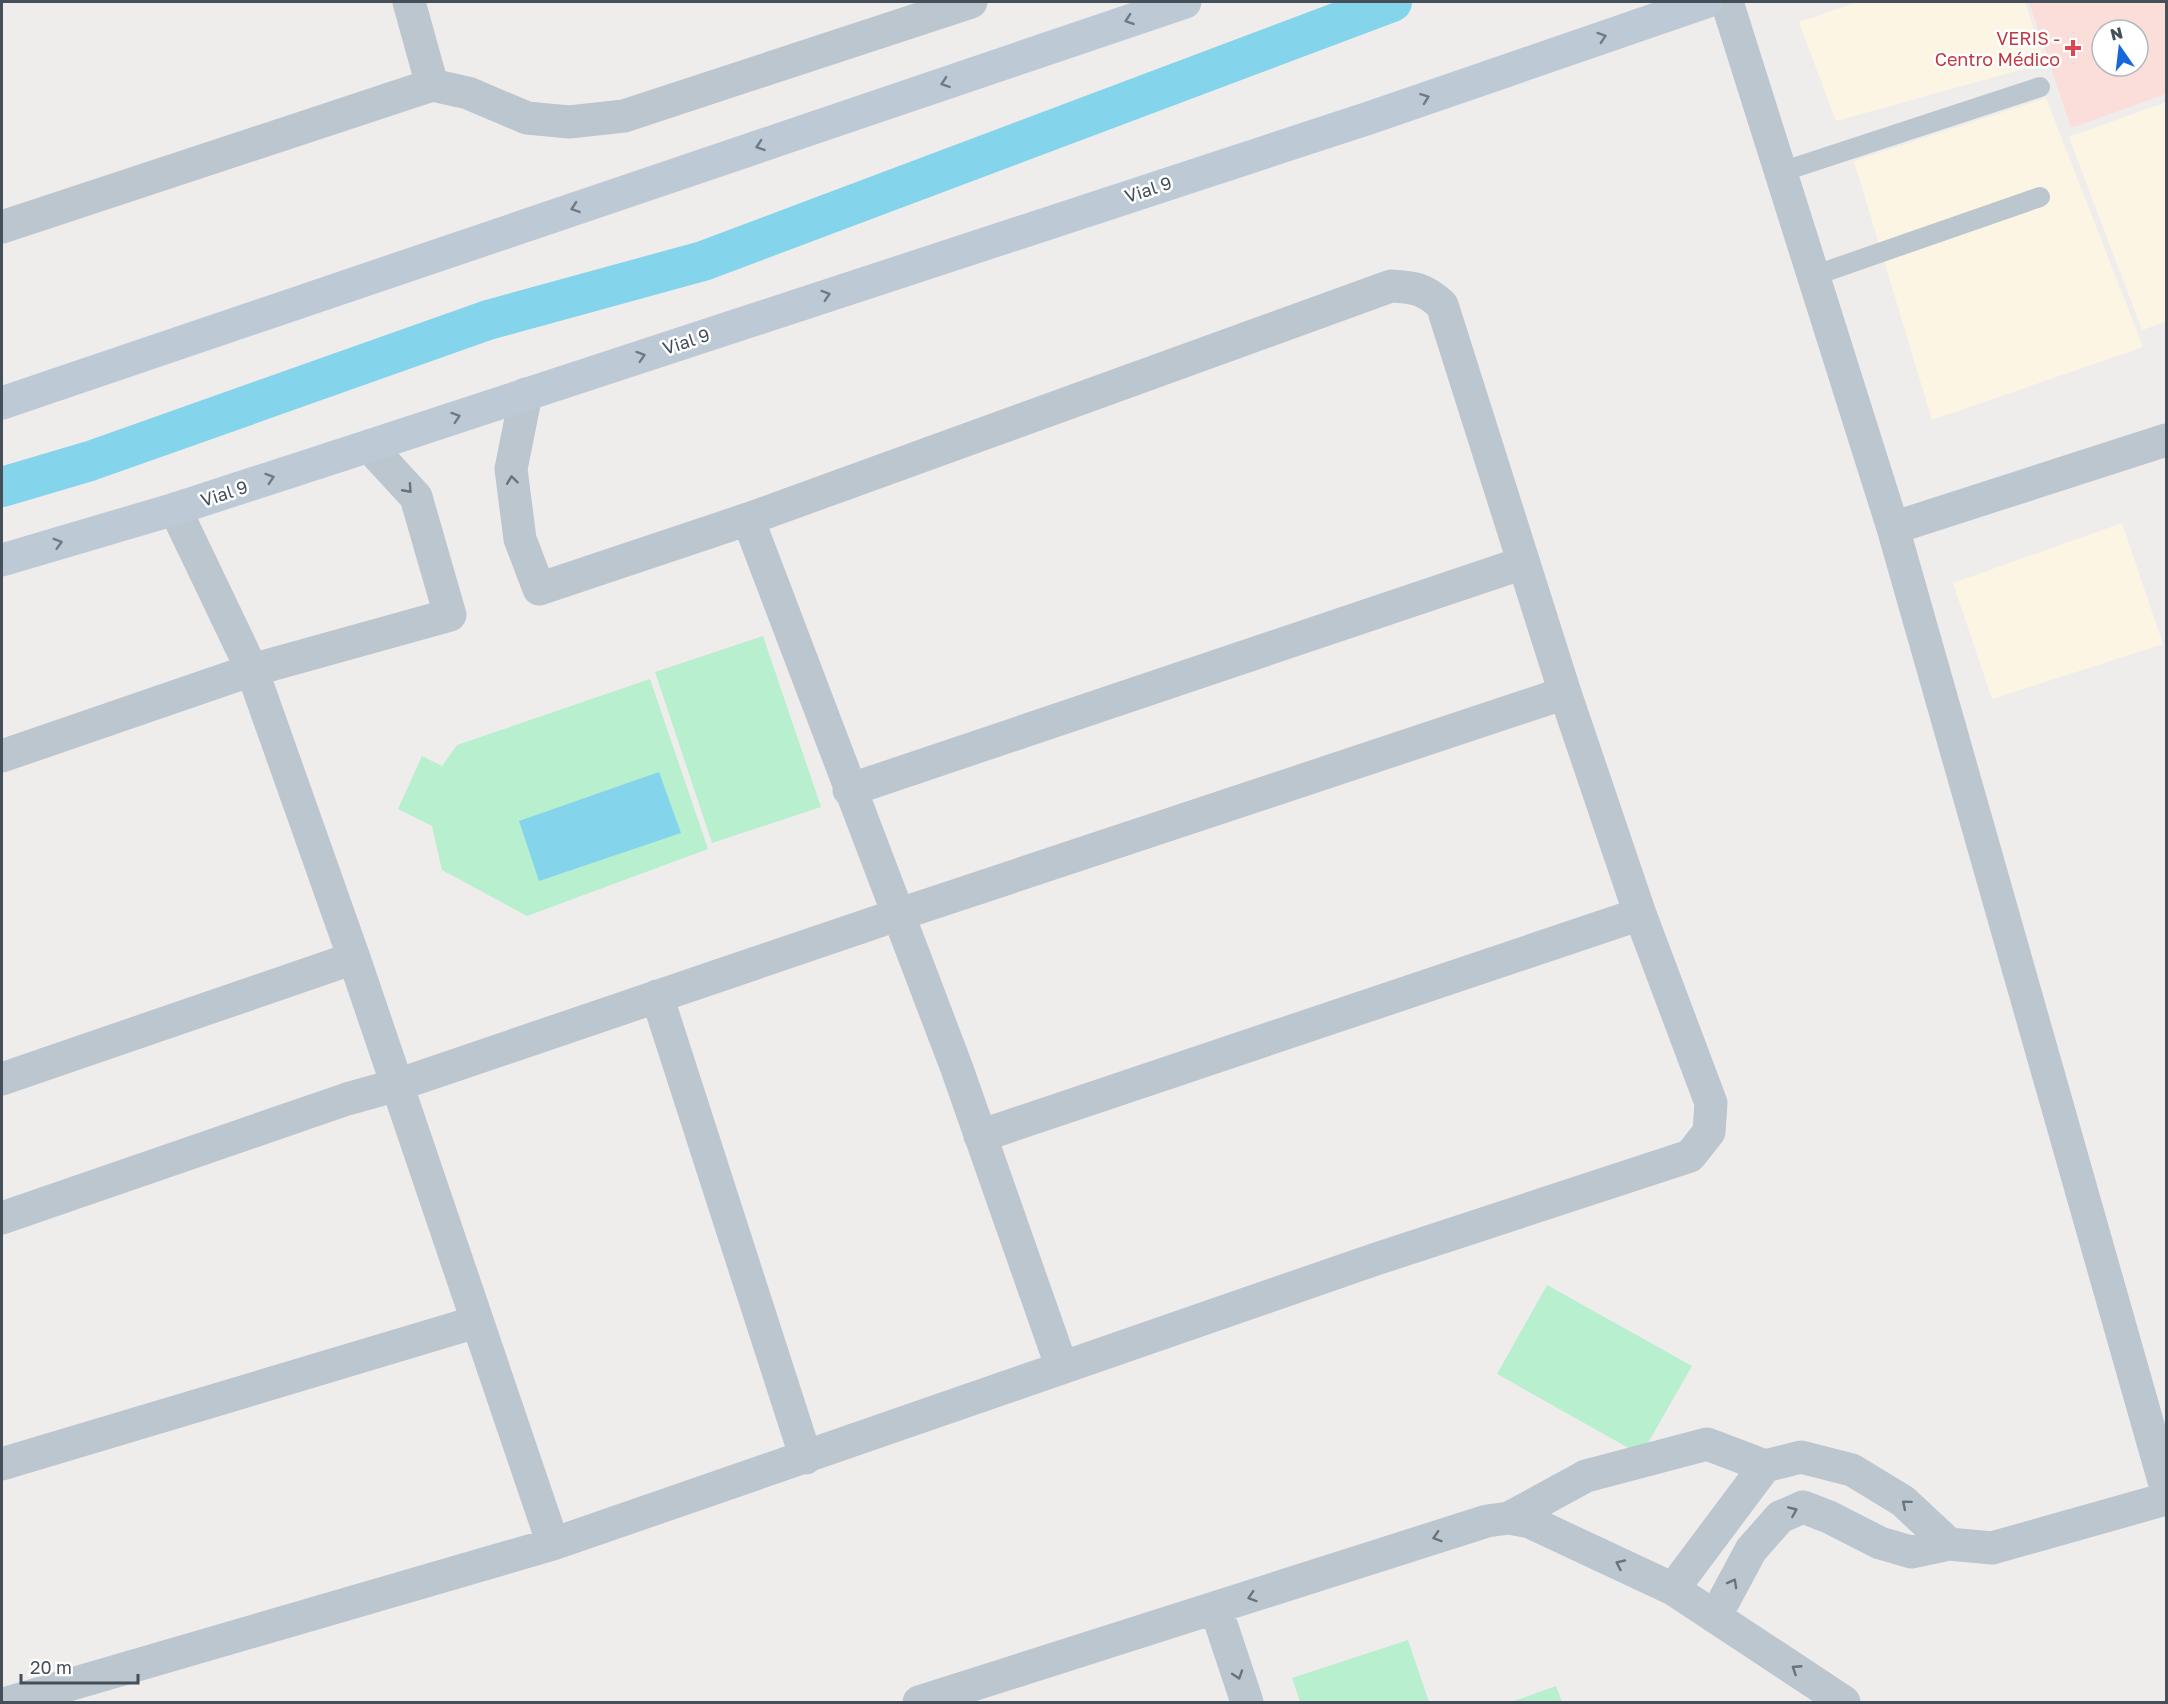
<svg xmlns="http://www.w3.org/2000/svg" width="2168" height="1704" font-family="'Golos Text',sans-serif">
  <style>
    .commercial { fill: #fcf5e3 }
    .medical { fill: #fbdeda; fill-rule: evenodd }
    .green { fill: #b8efcf }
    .water { fill: #84d4ec }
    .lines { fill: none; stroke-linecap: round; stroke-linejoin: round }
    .canal { stroke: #84d4ec; stroke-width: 40 }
    .lane { stroke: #bcc6cf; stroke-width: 20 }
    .street { stroke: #bcc6cf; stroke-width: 33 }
    .secondary { stroke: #bec9d6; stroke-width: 33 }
    .oneway { stroke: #6f7a85 }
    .oneway2 { stroke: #68737c }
    .health-dot { fill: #e0444e; stroke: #fff; stroke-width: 2 }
    .labels { text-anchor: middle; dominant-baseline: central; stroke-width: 5; stroke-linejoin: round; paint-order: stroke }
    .health-label { font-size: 18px; fill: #be3a42; stroke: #fff; text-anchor: end }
    .street-label { font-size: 18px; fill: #444f59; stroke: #fff }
  </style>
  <rect width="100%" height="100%" fill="#efecec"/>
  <!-- commercial -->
  <path class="commercial" d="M1858,2H2025L2045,63L1836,121L1799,22Z
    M2046,98L2143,347L1932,420L1854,161Z
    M2166,102V322L2142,330L2069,137Z
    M2122,523L2163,644L1992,699L1953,583Z"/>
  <!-- medical -->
  <path class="medical" d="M2029,2H2166V94L2071,128ZM2102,30H2138V66H2102Z"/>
  <!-- green -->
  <path class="green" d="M763,636L821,807L712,843L655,672Z
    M650,679L708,849L527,916L442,870L432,826L398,809L422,756L442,766L457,745Z
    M1547,1285L1692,1366L1641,1455L1497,1374Z
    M1408,1640L1429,1702H1300L1292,1678Z
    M1556,1686L1562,1702H1511Z"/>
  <!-- water -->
  <path class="water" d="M659,772L681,833L539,881L519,821Z"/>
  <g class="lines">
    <!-- canal -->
    <path class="canal" d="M2,487L90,461L488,320L703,261L1392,2"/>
    <!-- lane -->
    <path class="lane" d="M1781,172L2040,87
      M1813,276L2040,197"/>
    <!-- street -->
    <path class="street" d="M409,2L432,85
      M1727,2L1893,528L2166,1488
      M2,227L432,85L468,93L527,118L569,122L624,116L971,2
      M175,509L252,670L354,958L553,1544
      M748,519L956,1066L1062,1368
      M1893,528L2166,440
      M2,756L252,670L450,615L416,497L369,446
      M849,790L1523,563
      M657,996L806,1458
      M2,1079L354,958
      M980,1136L1640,914
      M2,1218L347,1099L397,1085L897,915L1565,693
      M2,1464L476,1322
      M1509,1518L1586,1476L1707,1444L1765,1466L1801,1457L1852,1470L1903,1501L1949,1544
      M1673,1589L1765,1466
      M1216,1609L1247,1702
      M1715,1617L1751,1550L1780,1517L1803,1507L1829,1517L1880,1543L1911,1552L1949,1544L1992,1548L2166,1499
      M10,1702L553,1544L1376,1259L1690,1156L1709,1132L1711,1103L1640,914L1565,693L1442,305C1425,289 1414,287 1391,286L748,519L539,589L520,539L511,469L526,394
      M919,1702L1487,1521L1509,1518L1530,1522L1673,1589L1844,1702"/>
    <!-- secondary -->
    <path class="secondary" d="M2,403L1185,2
      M2,560L175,509L369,446L1369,118L1706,2"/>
  </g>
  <!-- one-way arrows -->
  <defs><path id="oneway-chevron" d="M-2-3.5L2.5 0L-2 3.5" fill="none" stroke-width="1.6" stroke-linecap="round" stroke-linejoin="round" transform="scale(1.5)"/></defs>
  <g class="oneway">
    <use href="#oneway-chevron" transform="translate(1129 20) rotate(161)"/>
    <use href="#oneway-chevron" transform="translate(1602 37) rotate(-18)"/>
    <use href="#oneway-chevron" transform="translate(945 83) rotate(161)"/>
    <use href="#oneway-chevron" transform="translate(1425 98) rotate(-20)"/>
    <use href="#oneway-chevron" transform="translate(760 146) rotate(161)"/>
    <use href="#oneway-chevron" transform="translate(575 208) rotate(161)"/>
    <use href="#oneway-chevron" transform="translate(826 295) rotate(-18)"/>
    <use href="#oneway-chevron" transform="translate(641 356) rotate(-18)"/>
    <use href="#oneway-chevron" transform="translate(456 417) rotate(-18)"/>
    <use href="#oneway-chevron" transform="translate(270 478) rotate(-18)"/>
    <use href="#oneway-chevron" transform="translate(58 543) rotate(-16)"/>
  </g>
  <g class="oneway2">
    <use href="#oneway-chevron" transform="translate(512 480) rotate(-97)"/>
    <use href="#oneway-chevron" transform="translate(408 489) rotate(48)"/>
    <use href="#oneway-chevron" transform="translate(1906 1504) rotate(-140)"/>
    <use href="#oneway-chevron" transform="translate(1793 1511) rotate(-23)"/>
    <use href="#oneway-chevron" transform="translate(1437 1537) rotate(162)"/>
    <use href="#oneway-chevron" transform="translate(1620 1564) rotate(-155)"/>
    <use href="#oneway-chevron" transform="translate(1733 1583) rotate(-61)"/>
    <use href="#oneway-chevron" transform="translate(1252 1597) rotate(162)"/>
    <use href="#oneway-chevron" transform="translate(1796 1669) rotate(-147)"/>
    <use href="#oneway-chevron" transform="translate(1238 1675) rotate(72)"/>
  </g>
  <!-- markers -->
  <path class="health-dot" d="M2070 39h6v6h6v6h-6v6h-6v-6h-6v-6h6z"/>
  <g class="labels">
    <!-- health labels -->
    <g class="health-label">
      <text x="2060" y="38">VERIS -<tspan x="2060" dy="21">Centro Médico</tspan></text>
    </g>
    <!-- street labels -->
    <g class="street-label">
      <text transform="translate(1148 189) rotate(-18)">Vial 9</text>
      <text transform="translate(686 341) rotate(-18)">Vial 9</text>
      <text transform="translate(224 493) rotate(-18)">Vial 9</text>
    </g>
  </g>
  <!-- border -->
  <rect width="2168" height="1704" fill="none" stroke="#444f59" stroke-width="6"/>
  <!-- north arrow -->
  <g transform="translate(2120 48) rotate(346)"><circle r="28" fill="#ffffff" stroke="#b4b9bd" stroke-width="1.5"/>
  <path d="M0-4.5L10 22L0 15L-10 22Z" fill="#1668df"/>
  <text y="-9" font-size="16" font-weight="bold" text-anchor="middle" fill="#444f59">N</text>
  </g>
  <!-- scale -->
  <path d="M21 1674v9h117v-9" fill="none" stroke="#444f59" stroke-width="3"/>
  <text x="30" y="1674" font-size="18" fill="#444f59" stroke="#ffffff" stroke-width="4.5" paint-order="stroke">20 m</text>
</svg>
